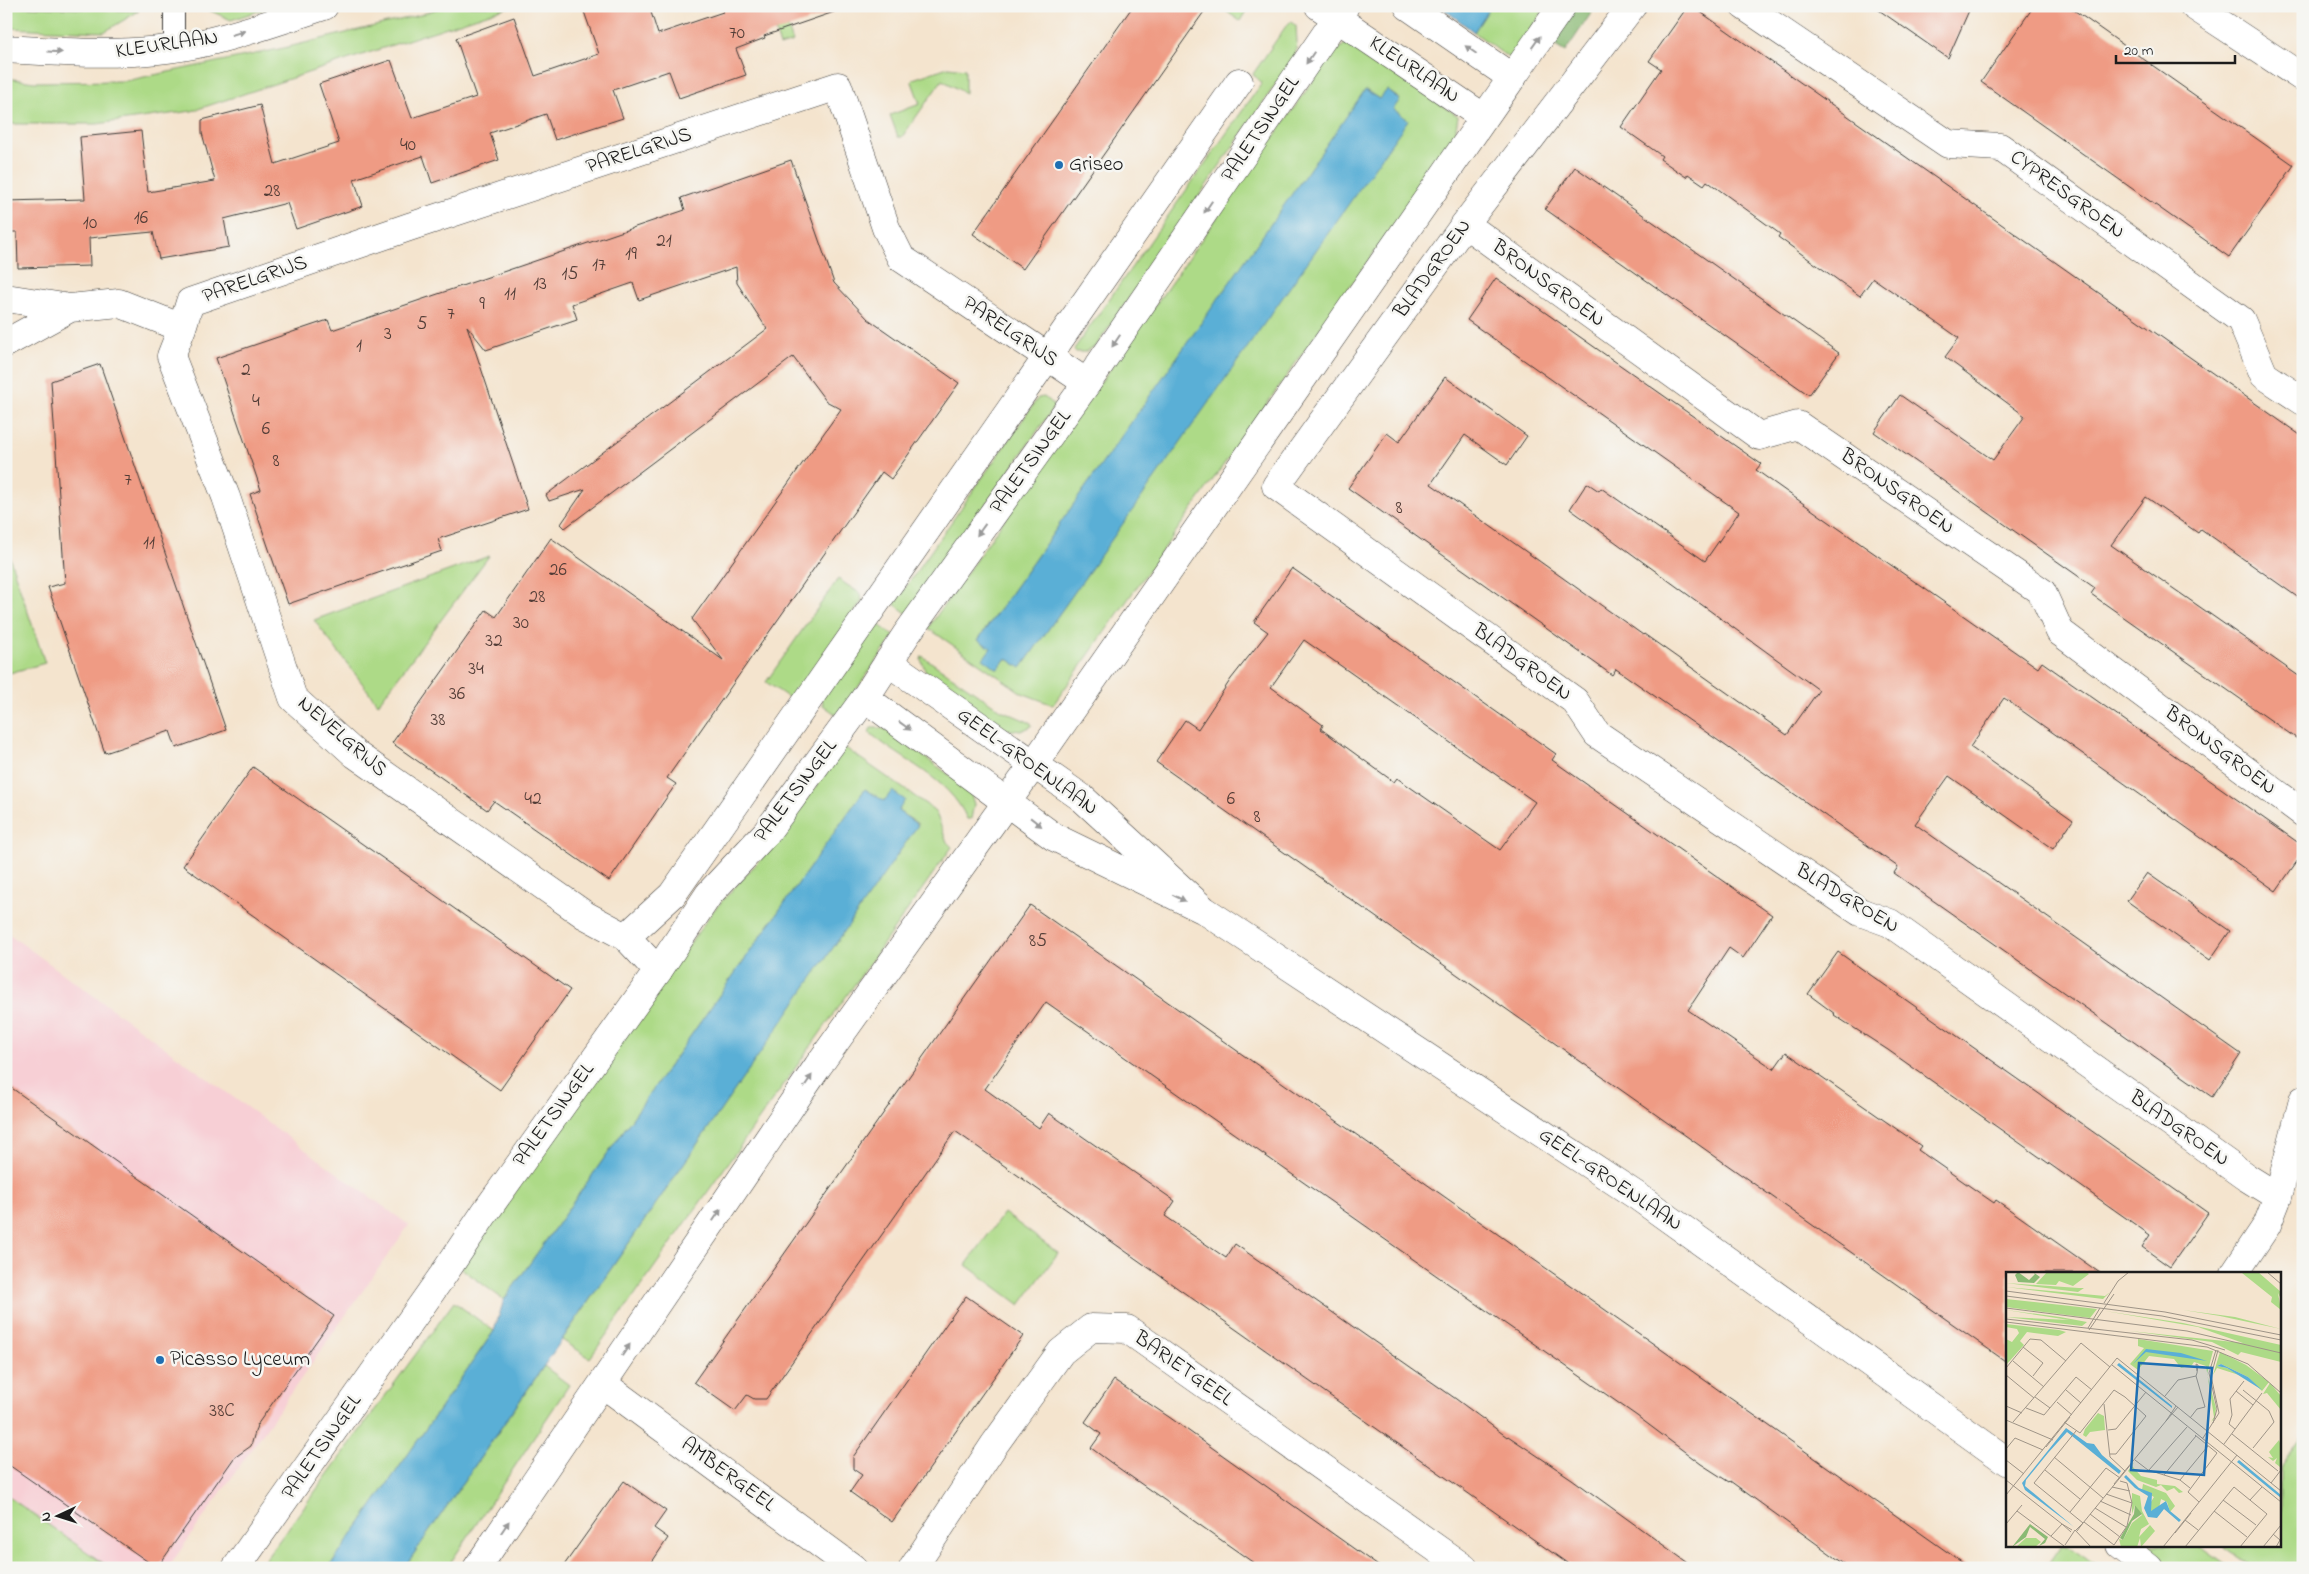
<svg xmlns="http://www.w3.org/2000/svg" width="2309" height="1574" font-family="'Indie Flower',sans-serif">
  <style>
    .built { fill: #f7cfd5 }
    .green { fill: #adda87; stroke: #647b52; fill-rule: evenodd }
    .forest { fill: #8aba74; stroke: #536b48 }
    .water { fill: #5aafd6; stroke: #3b6679 }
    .building { fill: #ef9b84; fill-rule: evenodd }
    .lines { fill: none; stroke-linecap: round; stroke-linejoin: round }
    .service-casing { stroke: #3c3a37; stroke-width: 22 }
    .minor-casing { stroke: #3c3a37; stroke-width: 29 }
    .tertiary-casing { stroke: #3c3a37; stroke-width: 29 }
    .service { stroke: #fff; stroke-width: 20 }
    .minor { stroke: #fff; stroke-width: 28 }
    .tertiary { stroke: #fff; stroke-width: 28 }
    .oneway { fill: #999 }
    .poi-dot { fill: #1f6fb2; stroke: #f6f6f2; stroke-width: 2 }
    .labels { text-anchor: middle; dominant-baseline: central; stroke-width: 5; stroke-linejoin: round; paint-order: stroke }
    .number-label { font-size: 19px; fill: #513c36 }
    .street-label { font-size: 21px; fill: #1c1c1c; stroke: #f6f6f2 }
    .poi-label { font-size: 21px; fill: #1c1c1c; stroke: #f6f6f2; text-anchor: start }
    .inset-road { fill: none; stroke: #9e9487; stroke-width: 1 }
    .view { fill: #1f6fb2; fill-opacity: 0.15; stroke: #1f6fb2; stroke-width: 2.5 }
    .inset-edge { fill: none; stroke: #1c1c1c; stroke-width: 2.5 }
  </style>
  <rect width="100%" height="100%" fill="#f6f6f2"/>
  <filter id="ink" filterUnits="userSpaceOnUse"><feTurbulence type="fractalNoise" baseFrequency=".02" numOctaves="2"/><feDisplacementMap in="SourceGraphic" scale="10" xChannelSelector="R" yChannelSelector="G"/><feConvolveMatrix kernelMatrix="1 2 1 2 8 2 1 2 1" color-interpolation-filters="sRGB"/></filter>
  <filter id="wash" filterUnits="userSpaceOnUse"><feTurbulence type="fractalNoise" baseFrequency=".0096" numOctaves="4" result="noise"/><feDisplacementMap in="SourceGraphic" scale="20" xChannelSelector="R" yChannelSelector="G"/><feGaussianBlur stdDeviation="1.12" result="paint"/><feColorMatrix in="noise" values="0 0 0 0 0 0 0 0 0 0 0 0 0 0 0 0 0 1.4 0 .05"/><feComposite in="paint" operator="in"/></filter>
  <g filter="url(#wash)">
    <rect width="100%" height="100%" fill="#f4e4ce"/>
    <!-- built -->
    <path class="built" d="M6,932L409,1225L168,1568H110L6,1495Z"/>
    <!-- green -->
    <path class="green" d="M6,6L139,11L104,32L6,28Z
      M200,6H274L231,20Z
      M444,6H511L192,111L97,124H6V78L34,82L125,81L284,48L420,15Z
      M767,6H781L793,42L780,46Z
      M1219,6H1249L1240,21Z
      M1491,6H1547L1510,59L1474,32Z
      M1291,22L1296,26L1297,42L1295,56L1096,346L1085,352H1075L1074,349L1262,83L1253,74L1288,23Z
      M1348,42L1458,116L1454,140L1053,705L1022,693L928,628L1332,54ZM1366,90L1379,99L1387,90L1400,99L1393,109L1407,119L1021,668L1006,658L998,669L984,659L992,648L978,640Z
      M948,67L965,69V93L942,80L902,137H898L890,115L920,104L912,82L913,79Z
      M1044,397L1052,403L1054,407L909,615L894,604L1038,398Z
      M6,547L45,663L6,674Z
      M489,556L378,704L314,620Z
      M838,579L861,594L862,601L795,697L789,698L766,682Z
      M879,625L894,636L838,716L823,705L822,697L871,627Z
      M922,656L1001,710L1031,723L1032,726L1021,731L1003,729L927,674L921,660Z
      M877,728H884L969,789L974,804L971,819H967C949,777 901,761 869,732L871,728Z
      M844,747L927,805L936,813L947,842L952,847L590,1358L562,1340L918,824L865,789L504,1300L461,1268L713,911L779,839Z
      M1004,1213L1058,1253L1020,1305L966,1265Z
      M454,1302L494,1331L329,1568H259Z
      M544,1366L569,1385L447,1568H404Z
      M2303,1437V1568H2252L2224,1548L2226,1545H2280V1469Z
      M6,1495L110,1568H6Z
      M2061,1545H2068L2101,1568H2045Z
      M2141,1545H2197L2229,1568H2172Z"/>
    <!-- forest -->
    <path class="forest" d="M1574,6H1596L1565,52L1549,42Z"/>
    <!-- water -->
    <path class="water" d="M1440,6H1491L1474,32Z
      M1365,90L1379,99L1387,90L1400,100L1393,109L1408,120L1021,668L1006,658L998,669L983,659L991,648L978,640Z
      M865,789L884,801L892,791L905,800L898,811L918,825L404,1568H329L494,1331L504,1300Z"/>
    <g id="blocks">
      <!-- building -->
      <path class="building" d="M582,6H649L658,34L723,12L721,6H833L834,12L764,36L765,38L736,49L746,75L679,98L669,71L613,90L623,118L555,140L546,114L490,133L499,160L432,183L423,156L354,179L363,206L296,229L287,203L224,219L229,247L159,259L153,232L89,238L90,266L18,268L17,232H6V201L85,199L80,137L141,131L148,192L215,181L202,133V120L260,105L275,164L339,143L319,84L391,60L412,118L476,97L456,38L514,17L535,76L599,54Z
        M1133,6H1208L1023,269L973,234Z
        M1688,6H1692L2303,437V601L2201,529L2198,533L2146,497L2111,545L2303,679V743L2091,594L2095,588L1874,432L1900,395L1993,460L2025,416L1945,357L1959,338L1873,278L1860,296L1778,237L1780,234L1743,207L1707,181L1704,185L1688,174L1686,177L1660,159L1662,156L1621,127L1661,69L1649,61Z
        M1873,6H1971L1948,58Z
        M2034,6H2068L2294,165L2229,257L1981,82Z
        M791,160L834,283L868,319L959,383L891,479L882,472L765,638L667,778L676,784L609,881L494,801L487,810L392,743L486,610L496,617L551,538L723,660L692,619L841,409L826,401L793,357L565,528L561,524L585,489L549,501L546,495L767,329L737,283L736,267L639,300L633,283L572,304L577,319L486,350L467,326L528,509L438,539L442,551L288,604L250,494L261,490L216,358L328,320L332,330L644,224L685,210L681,198Z
        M1575,167L1839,353L1809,395L1545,209Z
        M1496,278L1761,464L1756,470L1818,514L2038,668L2042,662L2303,846V853L2276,891L2004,698L1970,747L2073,820L2055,846L2053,849L1949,776L1915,824L2241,1054L2212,1097L1894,873L1898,867L1783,786L1616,669L1612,675L1348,488L1387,433L1399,442L1445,377L1527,436L1507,465L1465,435L1431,484L1643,635L1644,634L1787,735L1819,690L1570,509L1587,483L1599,491L1601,488L1705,561L1739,512L1467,320Z
        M100,364L226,730L176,748L170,731L105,753L48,587L65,583L51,381Z
        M1292,568L1556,754L1552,760L1772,915L1743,958L1729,948L1688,1010L1774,1069L1786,1052L1921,1146L1918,1150L1994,1203L1996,1200L2100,1273H2008V1363L1156,762L1185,720L1198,729L1231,679L1268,632L1254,622ZM1304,640L1535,802L1500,850L1397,778L1394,782L1321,729L1323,725L1271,687Z
        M253,767L570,990L500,1090L183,866Z
        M2147,873L2230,931L2210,960L2127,901Z
        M1030,905L1648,1340L1970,1568H1850L1730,1481L1729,1482L1701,1464L1637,1416L1046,1002L985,1089L1039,1128L1049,1113L1175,1201L1165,1216L1191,1234L1226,1258L1235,1244L1456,1399L1507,1437L1508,1436L1572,1479L1695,1568H1574L955,1131L766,1399H754L747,1395L735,1411L694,1382Z
        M1838,952L2208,1213L2170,1267L2142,1247L2150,1235L1888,1050L1834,1015L1835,1014L1808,994Z
        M6,1084L334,1316L257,1425L251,1446L234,1458L157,1568L6,1463Z
        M966,1296L1023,1336L892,1522L850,1492L862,1475L853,1469V1457Z
        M1114,1380L1169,1417L1381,1568H1261L1110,1462L1091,1448L1101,1434L1085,1422Z
        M624,1481L666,1511L654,1528L668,1538L648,1568H562Z"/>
    </g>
  </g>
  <g filter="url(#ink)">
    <use href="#blocks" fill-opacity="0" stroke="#3c3a37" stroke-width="1"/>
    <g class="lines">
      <defs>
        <path id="service" d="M174,6V47"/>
        <path id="minor" d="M1632,6L1465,224L1276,486L1575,701L1597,734L1860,912L1890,923L2246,1177L2278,1197
          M1744,6L1948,144L2000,147L2241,320L2264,375L2303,401
          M2194,6L2303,78
          M1465,224L1759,436L1798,425L2042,592L2060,632L2303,813
          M6,298L70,308L119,303L182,328L190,302L409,227L838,86L886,228L901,258L1087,383
          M182,328L171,356L226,497L293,698L355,754L585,915L626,937L658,971
          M6,343L70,308
          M865,698L1054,837L1204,910L1082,798L888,662
          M1204,910L1640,1198L2008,1462
          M626,937L672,895L1239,82
          M2235,1273L2267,1225L2278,1197L2303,1100
          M603,1384L853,1568
          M2120,1545L2149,1568
          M913,1568L994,1445L1061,1352L1091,1328L1127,1329L1464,1568"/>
        <path id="tertiary" d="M1319,6L1483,117
          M1408,6L1511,77
          M6,49C75,53 147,58 215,40C251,31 288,18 324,6
          M236,1568L443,1275L484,1214L658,971L709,894L766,833L865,698L906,635L1087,383L1345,6
          M477,1568L818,1066L1034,764L1562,6"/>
      </defs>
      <!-- service casing -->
      <use href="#service" class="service-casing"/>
      <!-- minor casing -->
      <use href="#minor" class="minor-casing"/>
      <!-- tertiary casing -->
      <use href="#tertiary" class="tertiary-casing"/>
      <!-- service -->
      <use href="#service" class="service"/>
      <!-- minor -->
      <use href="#minor" class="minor"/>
      <!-- tertiary -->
      <use href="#tertiary" class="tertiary"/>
    </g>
    <!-- one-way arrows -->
    <defs><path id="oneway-solid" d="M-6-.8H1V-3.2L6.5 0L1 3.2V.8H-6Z" transform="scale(1.25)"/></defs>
    <g class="oneway">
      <use href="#oneway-solid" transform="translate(238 33) rotate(-17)"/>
      <use href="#oneway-solid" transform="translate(1536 42) rotate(-55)"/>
      <use href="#oneway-solid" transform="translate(1471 50) rotate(-145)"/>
      <use href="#oneway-solid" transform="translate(55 52) rotate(3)"/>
      <use href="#oneway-solid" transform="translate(1310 58) rotate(124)"/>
      <use href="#oneway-solid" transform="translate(1208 207) rotate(124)"/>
      <use href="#oneway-solid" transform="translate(1116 341) rotate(124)"/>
      <use href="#oneway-solid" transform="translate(981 530) rotate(126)"/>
      <use href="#oneway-solid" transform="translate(905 726) rotate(36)"/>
      <use href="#oneway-solid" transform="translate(1036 822) rotate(38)"/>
      <use href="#oneway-solid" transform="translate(1179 898) rotate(26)"/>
      <use href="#oneway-solid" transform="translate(808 1081) rotate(-56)"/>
      <use href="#oneway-solid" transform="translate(717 1215) rotate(-56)"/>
      <use href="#oneway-solid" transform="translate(626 1350) rotate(-56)"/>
      <use href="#oneway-solid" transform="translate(505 1527) rotate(-56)"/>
    </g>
  </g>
  <!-- markers -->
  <g class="poi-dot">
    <circle cx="1059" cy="165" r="5"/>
    <circle cx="160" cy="1360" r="5"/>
  </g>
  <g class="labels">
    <!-- number labels -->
    <g class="number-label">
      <text x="737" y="33">70</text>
      <text x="408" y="145">40</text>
      <text x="272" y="191">28</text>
      <text x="141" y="218">16</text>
      <text x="90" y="223">10</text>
      <text x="664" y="241">21</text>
      <text x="631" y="254">19</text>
      <text x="599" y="265">17</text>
      <text x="570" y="274">15</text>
      <text x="540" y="284">13</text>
      <text x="510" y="294">11</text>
      <text x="482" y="304">9</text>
      <text x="451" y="314">7</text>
      <text x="422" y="324">5</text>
      <text x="388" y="334">3</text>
      <text x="359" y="346">1</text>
      <text x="246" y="370">2</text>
      <text x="256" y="401">4</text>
      <text x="266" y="429">6</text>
      <text x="276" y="461">8</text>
      <text x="128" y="480">7</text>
      <text x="1399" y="508">8</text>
      <text x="149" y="543">11</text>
      <text x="558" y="570">26</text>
      <text x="537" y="597">28</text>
      <text x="521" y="623">30</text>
      <text x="494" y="641">32</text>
      <text x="476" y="669">34</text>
      <text x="457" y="694">36</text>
      <text x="438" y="720">38</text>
      <text x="533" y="799">42</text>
      <text x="1231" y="799">6</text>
      <text x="1257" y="817">8</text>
      <text x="1038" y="941">85</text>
      <text x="222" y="1411">38C</text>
    </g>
    <!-- street labels -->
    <g class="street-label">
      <text transform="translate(167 45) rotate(-8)">KLEURLAAN</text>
      <text transform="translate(1414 70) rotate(34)">KLEURLAAN</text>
      <text transform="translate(1261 129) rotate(-56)">PALETSINGEL</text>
      <text transform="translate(639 151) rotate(-18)">PARELGRIJS</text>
      <text transform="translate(2067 195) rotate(36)">CYPRESGROEN</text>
      <text transform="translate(1433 269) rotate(-54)">BLADGROEN</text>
      <text transform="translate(255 280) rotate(-19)">PARELGRIJS</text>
      <text transform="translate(1548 284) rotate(36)">BRONSGROEN</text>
      <text transform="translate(1010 332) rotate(34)">PARELGRIJS</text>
      <text transform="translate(1031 462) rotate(-54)">PALETSINGEL</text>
      <text transform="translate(1897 492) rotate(35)">BRONSGROEN</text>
      <text transform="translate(1522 663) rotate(36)">BLADGROEN</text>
      <text transform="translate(342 737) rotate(41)">NEVELGRIJS</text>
      <text transform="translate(2220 751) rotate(37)">BRONSGROEN</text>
      <text transform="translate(1027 762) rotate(36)">GEEL-GROENLAAN</text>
      <text transform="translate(796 791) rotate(-53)">PALETSINGEL</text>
      <text transform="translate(1847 899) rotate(31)">BLADGROEN</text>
      <text transform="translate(554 1115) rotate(-54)">PALETSINGEL</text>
      <text transform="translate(2179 1129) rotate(35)">BLADGROEN</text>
      <text transform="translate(1610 1180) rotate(34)">GEEL-GROENLAAN</text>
      <text transform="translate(1183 1369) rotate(35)">BARIETGEEL</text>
      <text transform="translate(322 1447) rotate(-55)">PALETSINGEL</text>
      <text transform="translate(728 1475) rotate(36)">AMBERGEEL</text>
    </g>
    <!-- poi labels -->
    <g class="poi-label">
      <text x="1069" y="165">Griseo</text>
      <text x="170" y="1360">Picasso Lyceum</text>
    </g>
  </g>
  <!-- overview -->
  <g transform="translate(2006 1272)">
    <rect width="275" height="275" fill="#f4e4ce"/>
    <path d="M41,0H80L83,2L67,14L53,9L50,13L30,12ZM252,0L275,20V27L272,21L275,38L265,30L266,25L236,1ZM0,11L73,16H78L72,20ZM0,15L99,24L104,20L97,27ZM0,27L91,37L84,46L0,35ZM0,38L54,45L81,50L76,54L0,45L63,48ZM177,38L229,45L275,57L214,44ZM99,39L177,51L275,73V90L235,80L232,83L206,70L124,59L237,71L192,55ZM0,52L53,58L60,60L52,64L21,60L14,69L18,73L0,93V67L6,70L13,61L11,57L0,55ZM132,67L207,79L201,102L210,136L209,146L205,150L208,145L200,94L188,90L186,93L175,96L168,87L143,84L132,98L124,92L138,76L132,74ZM214,80L240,93L263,110L256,119L242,105L215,92L211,94L221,96L233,103L211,96L207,103ZM264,111L275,124V138L261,121L257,122ZM92,141L98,144L99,158L84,160L80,165L77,163L79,157ZM273,168L275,174L274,195L269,191L271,186L267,189L262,185L267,186L263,180ZM129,189L126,194L135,204L151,208V212L169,214L177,220L173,221L168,216L161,219L155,213L150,215L131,208L122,199ZM137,212L160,221L169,234L164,240L161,230L155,227L153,236L145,239L143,233L148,225L136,218ZM126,221L134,224L136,239L143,252L135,257L133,265L144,253L149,259L135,275L134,266L131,275H115L113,267L117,268L126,251L136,243L129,233L126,242ZM20,266H30L35,270L29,275H10Z" fill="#adda87"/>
    <path d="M12,0L23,8L29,2L27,0L34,5L28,11L12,10L9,3ZM129,233L136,242L126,249L117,268L114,266L128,242ZM24,252L42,265L39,271L33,274L39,267L24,255L20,265L6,275Z" fill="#8aba74"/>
    <path d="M140,77L175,81L201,89L140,80L127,92ZM113,91L166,134V136L111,93ZM215,92L242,105L256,118L221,96L211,94ZM60,156L81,171L88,172L96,183L115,199L113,202L61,160L42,181L20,208L19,214L68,255L19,218L16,211ZM233,188L275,223V226L231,190ZM120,203L133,216L146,221L145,239L160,229L164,239L175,248L173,250L158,237L151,246L142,245L138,236L142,224L129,216L118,205Z" fill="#5aafd6"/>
    <path class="inset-road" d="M261,0L275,12M0,19L159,40L275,63M0,24L156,44L275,68M98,31L112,9L123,0M0,36L181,59L275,81M0,47L186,68L219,78M0,50L201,75L242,92L275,121M82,56L94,36M83,58L108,22M17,75L37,91L27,104M7,89L38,115M106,93L275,230M0,96L24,67L35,68L60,89M0,103L28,126M60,118L75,131M237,118L263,139L268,150L247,176M230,119L247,133M159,124L172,108L190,104M29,125L44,136M51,130L66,143M98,132L104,185L119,199M0,134L16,141M170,134L160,149L172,135M20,136L38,143L70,105L86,118M184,146L191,137L199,135L190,104L191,101L192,93L190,92L191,99M0,148L47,168M7,150L75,71L104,95M58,150L74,161L108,118L119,125L140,144L110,182H104M207,151L211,137L203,101L210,78M229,157L223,152L226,143L224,127L238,109M102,158L110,157L140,120M70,159L28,211L77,251L126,191M226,162L272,199M189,163L211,181M197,166L213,141L205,104L212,78M218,172L256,121M40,175L64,145M0,177L9,166L37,178M48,185L97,226M0,188L18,202M129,188L142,198L174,208L184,216M39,198L74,227M143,198L181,155M158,203L190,164M0,208L56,252L45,264M174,208L202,174M265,211L275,198M108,212L160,149M106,215L124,219M100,222L126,231M0,223L111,86L275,219M217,228L250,253M244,228L256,215M94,229L125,243M193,230L182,220L211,181M89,236L120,255M11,239L58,274M208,239L241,265M64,240L100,196L114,206M84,242L114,265M179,248L192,258M78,250L108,273L121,254L126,231L121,211L114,209M0,252L16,233M70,258L77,251L71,259M65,260L56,252L66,258M169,261L185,241M267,262L274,268L270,275M59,273L69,258L85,275M157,275L231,183M179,275L228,215L261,242L234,275M257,275L275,253"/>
    <path class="view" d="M133,91L206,96L198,203L125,198Z"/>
    <rect width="275" height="275" class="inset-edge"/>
  </g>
  <!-- margin -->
  <rect width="2309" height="1574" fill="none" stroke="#f6f6f2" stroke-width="25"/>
  <!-- north arrow -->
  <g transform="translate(58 1516) rotate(266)" stroke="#f6f6f2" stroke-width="4" paint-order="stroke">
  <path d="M0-4L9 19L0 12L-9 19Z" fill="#1c1c1c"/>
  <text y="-8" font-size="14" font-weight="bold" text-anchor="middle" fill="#1c1c1c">N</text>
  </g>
  <!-- scale -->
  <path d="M2116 55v8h119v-8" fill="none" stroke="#1c1c1c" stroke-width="2.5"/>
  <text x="2124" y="55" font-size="15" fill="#1c1c1c" stroke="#f6f6f2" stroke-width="4" paint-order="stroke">20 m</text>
</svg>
